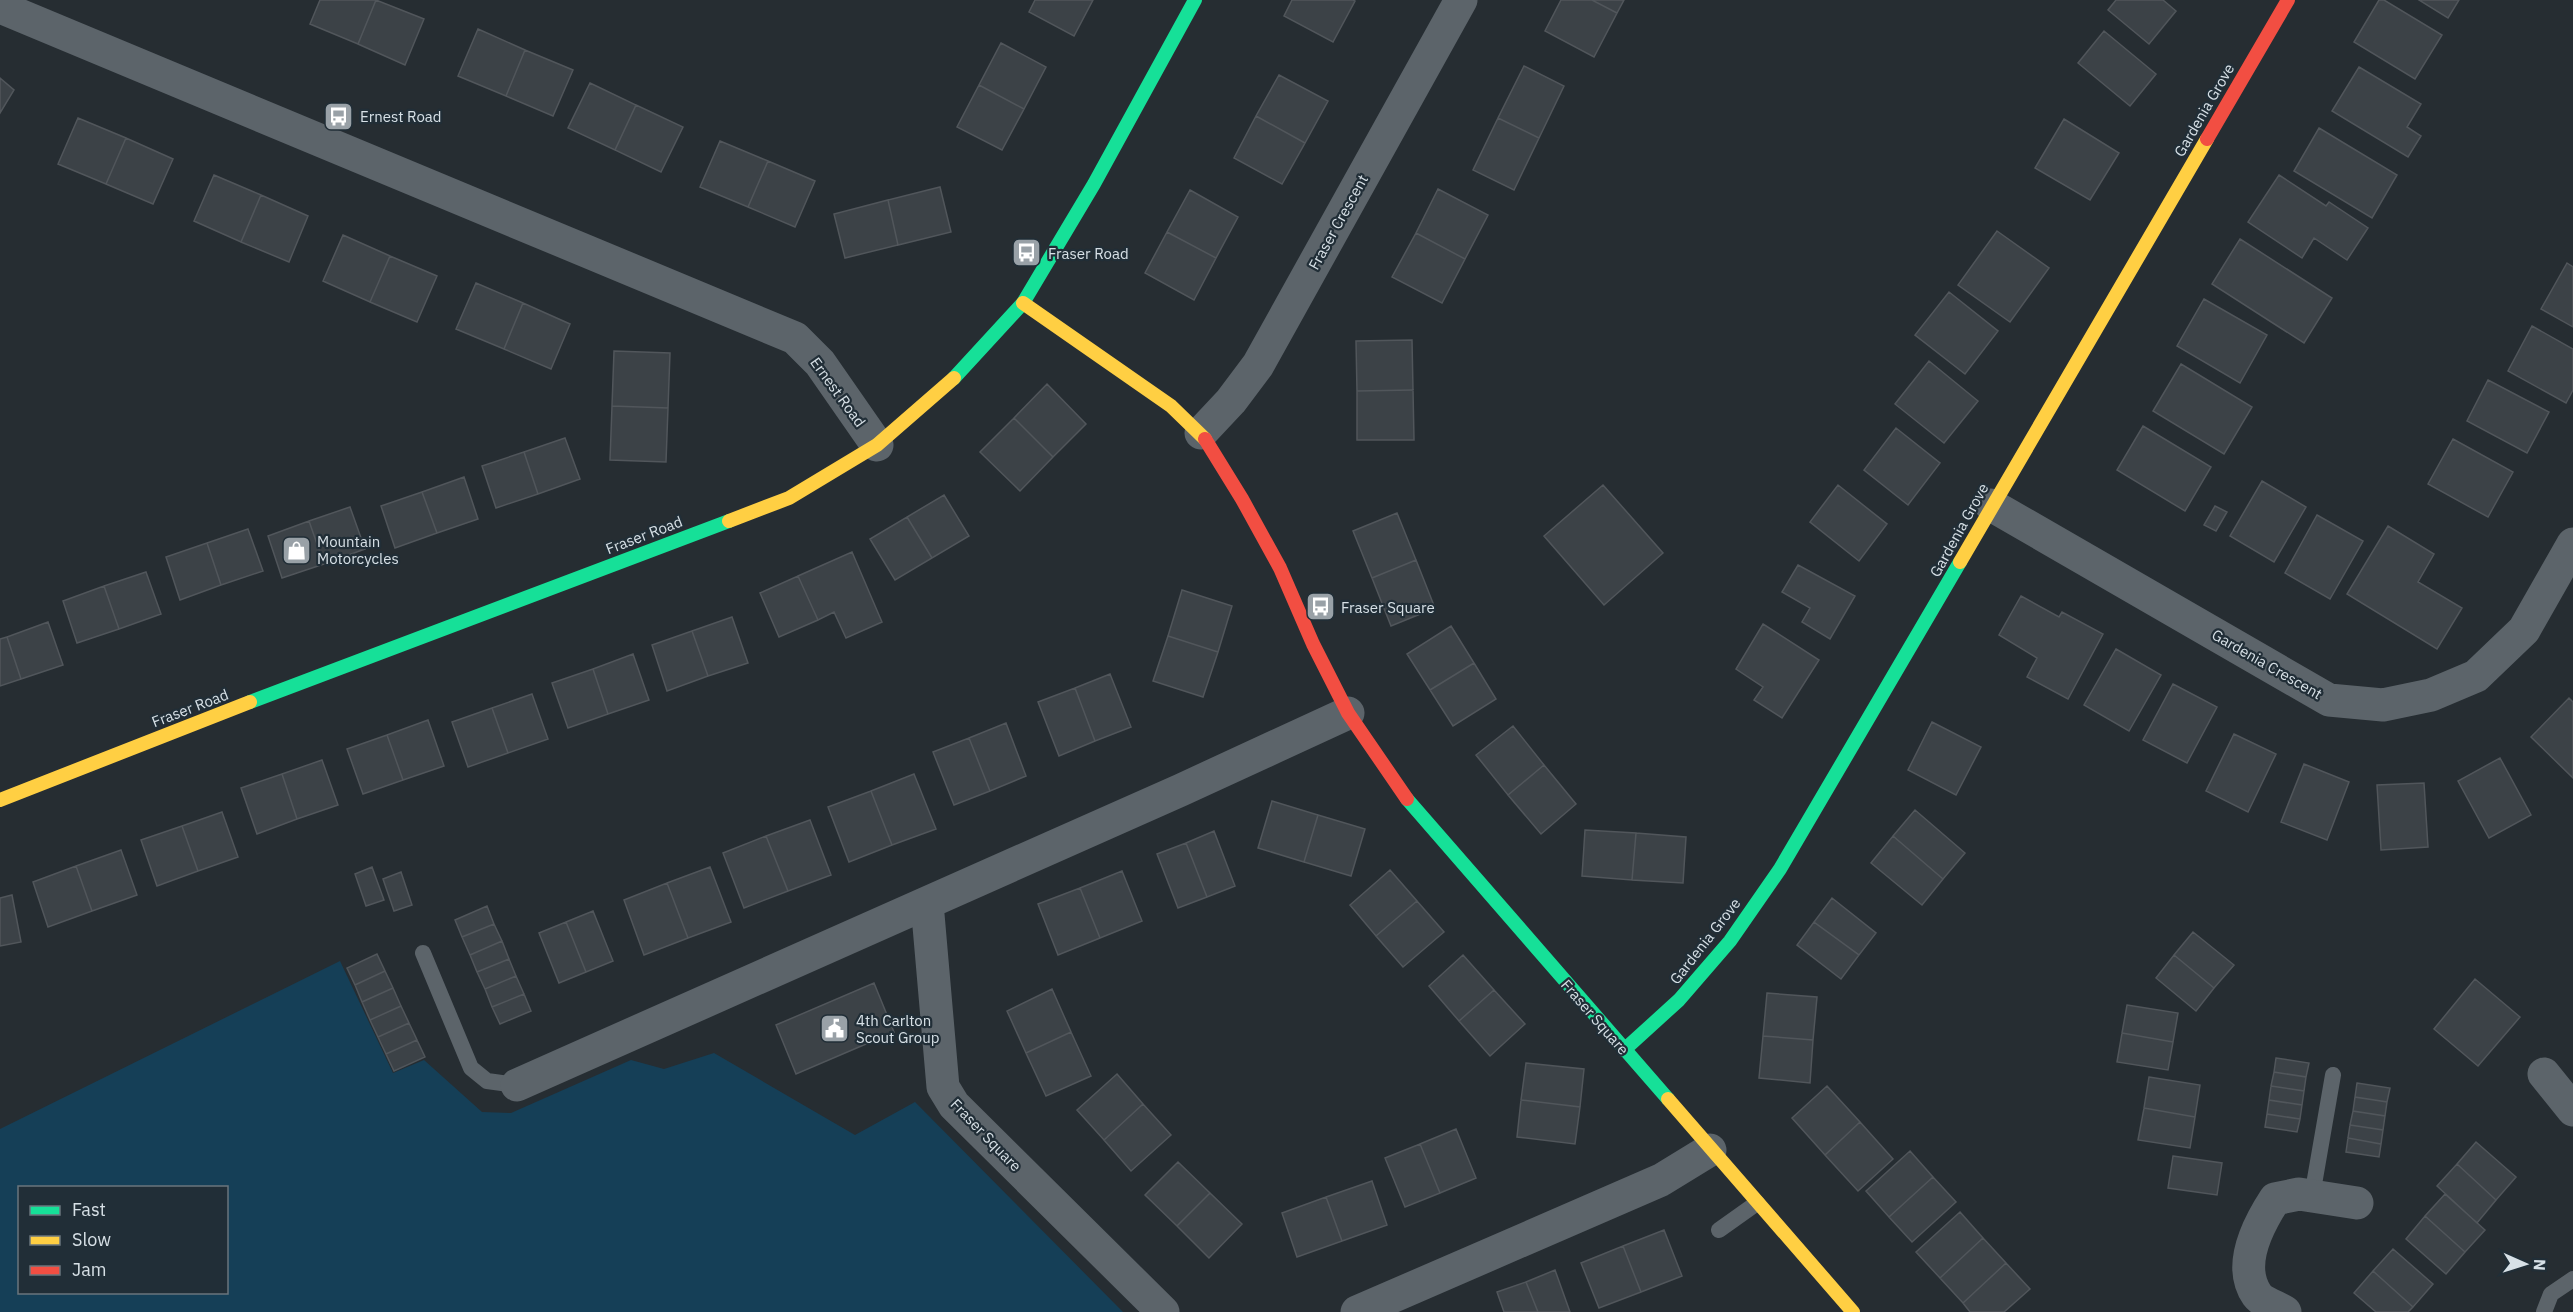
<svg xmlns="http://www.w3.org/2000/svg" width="2573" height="1312" font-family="'IBM Plex Sans',sans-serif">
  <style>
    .green { fill: #153f57; fill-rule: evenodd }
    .building { fill: #3c4247; stroke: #51565b; stroke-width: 1.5 }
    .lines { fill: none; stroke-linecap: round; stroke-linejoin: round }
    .lane { stroke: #5c646a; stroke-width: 16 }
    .street { stroke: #5c646a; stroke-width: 33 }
    .fast { stroke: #16e098; stroke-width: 14 }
    .slow { stroke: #ffcf43; stroke-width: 14 }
    .jam { stroke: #f24e42; stroke-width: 14 }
    .labels { text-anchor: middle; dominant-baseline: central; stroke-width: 4.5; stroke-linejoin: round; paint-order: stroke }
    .street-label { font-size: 15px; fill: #d7e0e6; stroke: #212e37 }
    .poi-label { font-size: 15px; fill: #d7e0e6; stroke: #212e37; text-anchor: start }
  </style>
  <rect width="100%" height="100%" fill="#262d32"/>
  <!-- green -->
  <path class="green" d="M340,961L393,1073L424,1060L482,1112L511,1113L631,1060L664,1069L714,1053L855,1135L915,1102L1123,1312H0V1129ZM20,1188H226V1292H20Z"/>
  <!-- building -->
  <path class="building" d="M320,0H376L358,44L310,24Z
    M376,0L424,19L405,65L358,44Z
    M1035,0H1093L1074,36L1029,12Z
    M1292,0H1353L1355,1L1333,42L1284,16Z
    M1561,0H1592L1617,13L1594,57L1545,31Z
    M1592,0H1624L1617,13Z
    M2116,0H2163L2176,11L2149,44L2108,10Z
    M2379,0H2384L2442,35L2415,79L2354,42Z
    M2419,0H2459L2448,18Z
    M478,29L525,50L506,96L458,76Z
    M2104,31L2156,74L2130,106L2078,63Z
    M1001,43L1046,67L1024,109L979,85Z
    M525,50L573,70L553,116L506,96Z
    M1524,66L1564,86L1539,138L1498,118Z
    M2359,67L2421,104L2407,127L2421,136L2408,157L2332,111Z
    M1279,75L1328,101L1305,143L1256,116Z
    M0,78L14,90L0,113Z
    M590,83L636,105L615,150L568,128Z
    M979,85L1024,109L1002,150L957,127Z
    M636,105L683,127L661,172L615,150Z
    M1256,116L1305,143L1282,184L1234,158Z
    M78,118L126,138L106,184L58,164Z
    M1498,118L1539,138L1514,190L1473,170Z
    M2064,119L2119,153L2090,200L2035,168Z
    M2319,128L2397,175L2372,218L2294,171Z
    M126,138L173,159L153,204L106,184Z
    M720,141L768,161L748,207L700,187Z
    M768,161L815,181L795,227L748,207Z
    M214,175L261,195L241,242L194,221Z
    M2279,175L2326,206L2329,202L2368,228L2347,260L2314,238L2302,258L2248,222Z
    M940,187L951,232L898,245L888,200Z
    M1438,189L1488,215L1465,259L1416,233Z
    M1190,190L1238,217L1216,258L1167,232Z
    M261,195L308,216L289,262L241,242Z
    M888,200L898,245L845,258L834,214Z
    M1997,231L2049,268L2010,322L1958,285Z
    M1167,232L1216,258L1194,300L1145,273Z
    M1416,233L1465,259L1442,303L1392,277Z
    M343,235L390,256L370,302L323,281Z
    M2240,239L2332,298L2304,343L2212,284Z
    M390,256L437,276L417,322L370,302Z
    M2567,263L2573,267V327L2541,309Z
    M476,283L523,303L504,349L456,329Z
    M1949,292L1998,331L1965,374L1915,335Z
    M2204,299L2267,335L2240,383L2177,346Z
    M523,303L570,324L551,369L504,349Z
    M2532,326L2573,349V390L2566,403L2508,371Z
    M1412,340L1413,390L1357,391L1356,341Z
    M614,351L670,353L668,408L612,406Z
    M1929,361L1978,401L1944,443L1895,404Z
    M2181,364L2252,407L2224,454L2153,411Z
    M2488,380L2549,412L2527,453L2467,421Z
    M1047,384L1086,424L1053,457L1014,418Z
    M1413,390L1414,440H1357V391Z
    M612,406L668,408L666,462L610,460Z
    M1014,418L1053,457L1020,491L980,452Z
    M2143,426L2211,467L2185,511L2117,470Z
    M1896,428L1940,463L1908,505L1864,470Z
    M565,438L580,479L538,494L524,452Z
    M2453,439L2513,472L2488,517L2428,484Z
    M524,452L538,494L496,508L482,466Z
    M464,477L478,519L437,533L422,492Z
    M2262,481L2306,507L2274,562L2230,536Z
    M1603,485L1663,553L1604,605L1544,536Z
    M1838,485L1887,524L1859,561L1810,522Z
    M422,492L437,533L395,548L381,506Z
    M944,495L969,536L932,558L907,517Z
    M2215,506L2227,512L2216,531L2204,525Z
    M350,507L365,549L324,564L309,521Z
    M1397,513L1416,560L1372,578L1353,531Z
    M2317,515L2363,541L2330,599L2285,573Z
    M907,517L932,558L895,580L870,539Z
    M309,521L324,564L282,578L268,536Z
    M2388,526L2434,554L2418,582L2462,608L2437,649L2347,594Z
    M248,529L263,571L221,585L207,543Z
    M207,543L221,585L180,600L166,557Z
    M852,552L882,622L846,638L834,612L818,620L798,576Z
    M1416,560L1435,608L1391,626L1372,578Z
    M1798,565L1855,596L1830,639L1802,622L1810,608L1782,592Z
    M146,572L161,614L119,629L104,586Z
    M798,576L818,620L779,637L760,593Z
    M104,586L119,629L77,643L63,601Z
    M1182,590L1232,606L1218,652L1168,636Z
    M2021,596L2059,617L2062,612L2103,634L2068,699L2027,677L2037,658L1999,635Z
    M732,617L748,663L708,676L692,631Z
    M48,622L63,665L21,679L7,637Z
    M1763,624L1819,660L1782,718L1754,700L1763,687L1736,669Z
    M1451,626L1474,663L1430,690L1407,654Z
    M692,631L708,676L667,691L652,645Z
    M1168,636L1218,652L1203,697L1153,681Z
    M7,637L21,679L0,686V639Z
    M2116,649L2161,675L2129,731L2084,705Z
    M633,654L649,700L608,714L593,669Z
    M1474,663L1496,699L1453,726L1430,690Z
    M593,669L608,714L568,728L552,683Z
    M1110,674L1131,727L1095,741L1075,688Z
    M2173,684L2217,707L2187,763L2143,740Z
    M1075,688L1095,741L1059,756L1038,702Z
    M532,694L548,739L508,753L492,708Z
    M2569,698L2573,702V778L2531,737Z
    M492,708L508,753L468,767L452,722Z
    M428,720L444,766L403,780L387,735Z
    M1932,722L1981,747L1956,795L1908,770Z
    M1006,723L1026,776L990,791L969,738Z
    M1513,726L1544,765L1508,795L1476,755Z
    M2234,734L2276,754L2248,812L2206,791Z
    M387,735L403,780L363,794L347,749Z
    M969,738L990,791L954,805L933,752Z
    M2500,758L2531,815L2489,838L2458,781Z
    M322,760L338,805L297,819L282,774Z
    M2304,764L2349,782L2327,840L2281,822Z
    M1544,765L1576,804L1541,834L1508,795Z
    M282,774L297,819L257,834L241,788Z
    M914,774L936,829L892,845L871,791Z
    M2424,783L2428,847L2381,850L2377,785Z
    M871,791L892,845L849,862L828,807Z
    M1272,801L1318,815L1304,862L1258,848Z
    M1915,810L1965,853L1943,879L1893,836Z
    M222,812L238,857L198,871L182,826Z
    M1318,815L1365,829L1351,876L1304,862Z
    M810,820L831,875L788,891L766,836Z
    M182,826L198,871L157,886L141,840Z
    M1585,830L1636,833L1632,880L1582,876Z
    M1214,831L1235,886L1207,897L1186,843Z
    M1636,833L1686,837L1683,883L1632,880Z
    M766,836L788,891L744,908L723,853Z
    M1893,836L1943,879L1922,905L1871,863Z
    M1186,843L1207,897L1178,908L1157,854Z
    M121,850L137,895L92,911L76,866Z
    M76,866L92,911L48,927L33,882Z
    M372,867L384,900L366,906L355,874Z
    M710,867L731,922L688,938L667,883Z
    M1390,870L1417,901L1376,936L1350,905Z
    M1122,871L1142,921L1100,938L1080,888Z
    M401,872L412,905L394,911L383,879Z
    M667,883L688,938L644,955L624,900Z
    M1080,888L1100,938L1058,955L1038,904Z
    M12,895L21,942L0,946V898Z
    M1832,898L1876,933L1859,955L1814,922Z
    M1417,901L1444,932L1403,967L1376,936Z
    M487,906L494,924L462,937L455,920Z
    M593,911L613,961L586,972L566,922Z
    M566,922L586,972L559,983L539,933Z
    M1814,922L1859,955L1841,979L1797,945Z
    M494,924L502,941L470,955L462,937Z
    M2193,932L2234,965L2214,988L2174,955Z
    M502,941L509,959L477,972L470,955Z
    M377,954L385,971L355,985L347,968Z
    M1463,955L1494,990L1459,1021L1429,986Z
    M2174,955L2214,988L2196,1011L2156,978Z
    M509,959L516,976L485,989L477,972Z
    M385,971L393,988L362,1002L355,985Z
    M516,976L524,994L492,1007L485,989Z
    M2475,979L2520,1017L2478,1066L2434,1029Z
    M874,983L894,1032L796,1074L776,1025Z
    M393,988L401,1006L370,1020L362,1002Z
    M1052,989L1071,1032L1026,1053L1007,1011Z
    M1494,990L1525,1024L1490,1056L1459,1021Z
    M1767,993L1817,997L1813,1040L1763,1036Z
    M524,994L531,1011L500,1024L492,1007Z
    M2127,1005L2178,1013L2173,1042L2122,1033Z
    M401,1006L409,1023L378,1037L370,1020Z
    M409,1023L417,1040L386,1054L378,1037Z
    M1071,1032L1091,1076L1046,1096L1026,1053Z
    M2122,1033L2173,1042L2168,1070L2117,1062Z
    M1763,1036L1813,1040L1810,1083L1759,1078Z
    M417,1040L425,1057L394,1071L386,1054Z
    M2276,1058L2309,1063L2306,1077L2274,1072Z
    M1526,1063L1584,1069L1580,1107L1521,1100Z
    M2274,1072L2306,1077L2304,1091L2271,1086Z
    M1117,1074L1143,1104L1104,1140L1077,1110Z
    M2149,1077L2200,1085L2195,1117L2144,1108Z
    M2357,1083L2390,1088L2387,1102L2355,1097Z
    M1827,1086L1860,1122L1825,1155L1792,1118Z
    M2271,1086L2304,1091L2302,1105L2269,1100Z
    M2355,1097L2387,1102L2385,1116L2353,1111Z
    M1521,1100L1580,1107L1575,1144L1517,1137Z
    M2269,1100L2302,1105L2300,1119L2267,1114Z
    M1143,1104L1171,1135L1131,1171L1104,1140Z
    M2144,1108L2195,1117L2190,1148L2138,1140Z
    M2353,1111L2385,1116L2383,1130L2350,1125Z
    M2267,1114L2300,1119L2297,1132L2265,1127Z
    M1860,1122L1893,1159L1858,1191L1825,1155Z
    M2350,1125L2383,1130L2381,1144L2348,1138Z
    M1456,1129L1476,1178L1440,1193L1420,1144Z
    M2348,1138L2381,1144L2379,1157L2346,1152Z
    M2476,1142L2516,1177L2496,1200L2457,1164Z
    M1420,1144L1440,1193L1405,1207L1385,1158Z
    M1910,1151L1933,1177L1889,1217L1866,1191Z
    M2173,1156L2222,1163L2217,1195L2168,1188Z
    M1178,1162L1210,1193L1177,1226L1145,1195Z
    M2457,1164L2496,1200L2477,1223L2437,1186Z
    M1933,1177L1956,1202L1912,1242L1889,1217Z
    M1372,1181L1387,1225L1342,1241L1326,1197Z
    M1210,1193L1242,1224L1209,1258L1177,1226Z
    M2445,1194L2485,1230L2465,1252L2425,1216Z
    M1326,1197L1342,1241L1297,1257L1282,1213Z
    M1960,1212L1983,1238L1940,1278L1916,1252Z
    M2425,1216L2465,1252L2446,1274L2406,1239Z
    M1664,1230L1682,1276L1641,1292L1623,1246Z
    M1983,1238L2006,1263L1963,1303L1940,1278Z
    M1623,1246L1641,1292L1599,1308L1581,1263Z
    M2393,1249L2433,1284L2413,1307L2373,1271Z
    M2006,1263L2030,1289L2004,1312H1970L1963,1303Z
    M1555,1270L1570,1312H1538L1526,1282Z
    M2373,1271L2413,1307L2408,1312H2376L2354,1293Z
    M1526,1282L1538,1312H1504L1497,1292Z"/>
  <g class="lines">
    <!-- lane -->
    <path class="lane" d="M423,953L471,1068L487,1081L517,1085
      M2312,1196L2333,1075
      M1719,1230L1757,1203
      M2544,1312L2551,1294L2573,1279"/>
    <!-- street -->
    <path class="street" d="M0,7L795,338L820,363L877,445
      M1201,433L1231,401L1258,365L1461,0
      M1991,505L2329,700L2383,705L2431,695L2476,676L2524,630L2573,544
      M927,903L943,1087L954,1105L1163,1312
      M2544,1074L2573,1110
      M517,1085L1181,790L1348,713
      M1357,1312L1661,1180L1710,1150
      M2285,1312C2277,1307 2262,1302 2257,1295C2237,1266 2258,1225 2275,1199L2299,1194L2357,1203"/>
    <!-- fast -->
    <path class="fast" d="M954,378L1023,303L1094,184L1195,0
      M250,702L729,521
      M1407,799L1668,1099
      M1624,1050L1679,1000L1730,941L1780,869L1960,562"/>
    <!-- slow -->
    <path class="slow" d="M1023,303L1171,406L1205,439
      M729,521L789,498L877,445L954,378
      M1960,562L2207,139
      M0,800L250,702
      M1668,1099L1853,1312"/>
    <!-- jam -->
    <path class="jam" d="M2207,139L2288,0
      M1205,439L1242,499L1280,568L1313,644L1348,713L1407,799"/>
  </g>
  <!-- icons -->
  <defs>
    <symbol id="bus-square" viewBox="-11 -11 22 22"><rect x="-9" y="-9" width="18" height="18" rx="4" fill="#99a1a7" stroke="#212e37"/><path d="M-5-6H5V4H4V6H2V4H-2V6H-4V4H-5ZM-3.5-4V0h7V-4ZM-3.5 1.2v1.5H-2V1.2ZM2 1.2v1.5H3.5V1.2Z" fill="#fff"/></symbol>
    <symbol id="shop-square" viewBox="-11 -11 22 22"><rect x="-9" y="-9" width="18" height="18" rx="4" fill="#99a1a7" stroke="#212e37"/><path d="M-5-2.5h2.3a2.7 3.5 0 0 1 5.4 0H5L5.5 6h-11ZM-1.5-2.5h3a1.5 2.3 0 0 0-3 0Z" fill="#fff"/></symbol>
    <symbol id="civic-square" viewBox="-11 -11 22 22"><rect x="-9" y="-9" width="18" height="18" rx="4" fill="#99a1a7" stroke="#212e37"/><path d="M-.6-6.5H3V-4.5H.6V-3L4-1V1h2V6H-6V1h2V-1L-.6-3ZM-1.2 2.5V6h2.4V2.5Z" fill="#fff"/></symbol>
  </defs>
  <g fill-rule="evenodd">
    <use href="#bus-square" x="322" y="100" width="33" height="33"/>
    <use href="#bus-square" x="1010" y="236" width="33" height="33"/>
    <use href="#shop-square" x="280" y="534" width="33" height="33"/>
    <use href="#bus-square" x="1304" y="590" width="33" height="33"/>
    <use href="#civic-square" x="818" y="1012" width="33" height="33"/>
  </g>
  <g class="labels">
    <!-- street labels -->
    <g class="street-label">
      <text transform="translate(2204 110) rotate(-60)">Gardenia Grove</text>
      <text transform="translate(1338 222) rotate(-61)">Fraser Crescent</text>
      <text transform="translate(838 392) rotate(54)">Ernest Road</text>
      <text transform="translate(1959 530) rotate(-61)">Gardenia Grove</text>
      <text transform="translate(644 535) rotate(-21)">Fraser Road</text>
      <text transform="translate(2267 664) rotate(30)">Gardenia Crescent</text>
      <text transform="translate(190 708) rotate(-21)">Fraser Road</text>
      <text transform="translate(1705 941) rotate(-52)">Gardenia Grove</text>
      <text transform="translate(1595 1017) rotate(49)">Fraser Square</text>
      <text transform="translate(986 1135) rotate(46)">Fraser Square</text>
    </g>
    <!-- poi labels -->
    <g class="poi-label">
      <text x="360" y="116">Ernest Road</text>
      <text x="1048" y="253">Fraser Road</text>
      <text x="317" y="541">Mountain<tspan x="317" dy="17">Motorcycles</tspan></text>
      <text x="1341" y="607">Fraser Square</text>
      <text x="856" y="1020">4th Carlton<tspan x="856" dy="17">Scout Group</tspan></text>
    </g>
  </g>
  <!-- legend -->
  <rect x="18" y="1186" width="210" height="108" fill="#212e37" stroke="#6a757d" stroke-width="1.5"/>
  <rect x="30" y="1206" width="30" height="9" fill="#16e098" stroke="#6a757d" stroke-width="1.5"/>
  <text x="72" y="1216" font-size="18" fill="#d7e0e6">Fast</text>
  <rect x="30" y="1236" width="30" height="9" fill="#ffcf43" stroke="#6a757d" stroke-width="1.5"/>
  <text x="72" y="1246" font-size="18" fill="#d7e0e6">Slow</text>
  <rect x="30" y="1266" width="30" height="9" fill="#f24e42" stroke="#6a757d" stroke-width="1.5"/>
  <text x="72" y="1276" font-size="18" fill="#d7e0e6">Jam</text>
  <!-- north arrow -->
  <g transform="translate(2525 1264) rotate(93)" stroke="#212e37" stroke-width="4.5" paint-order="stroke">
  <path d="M0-4.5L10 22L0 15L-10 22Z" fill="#d7e0e6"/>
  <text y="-9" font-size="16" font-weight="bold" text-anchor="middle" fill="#d7e0e6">N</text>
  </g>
</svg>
